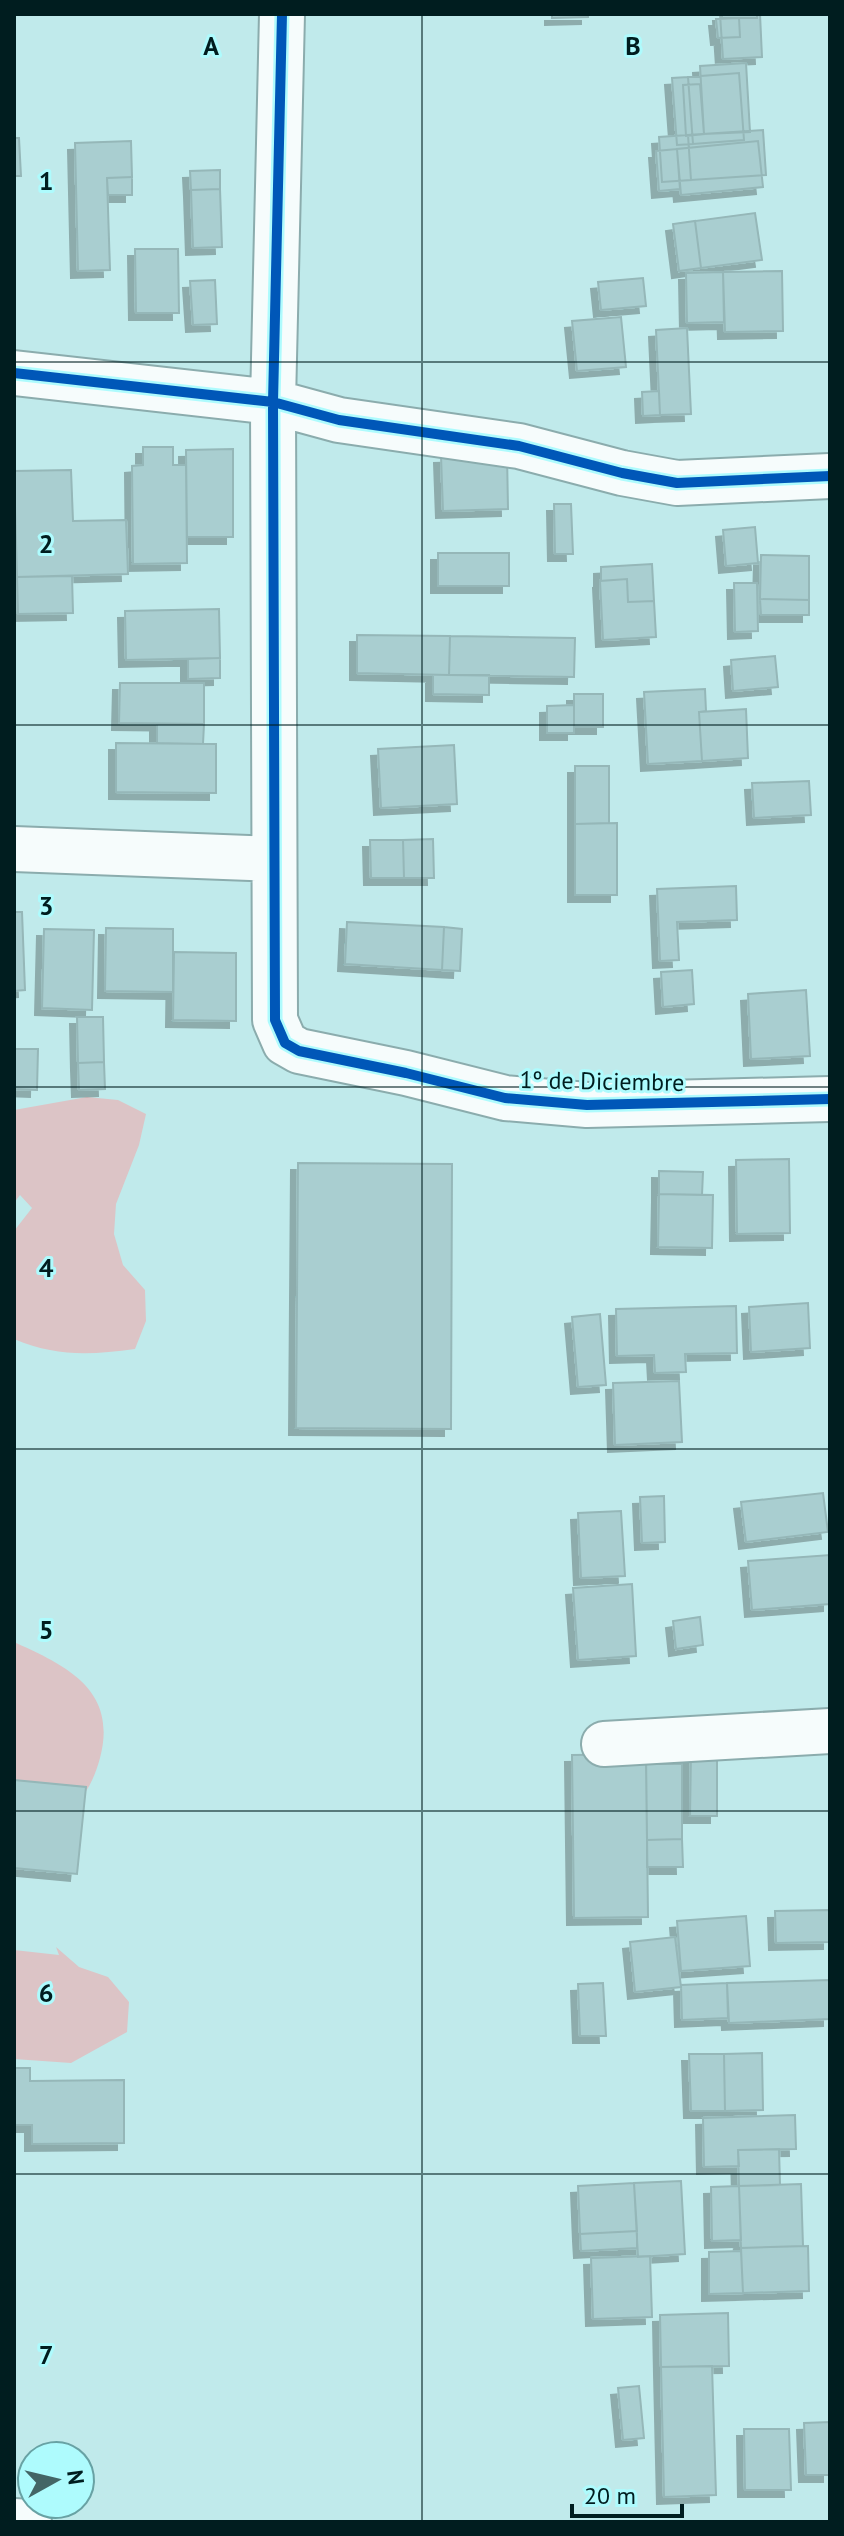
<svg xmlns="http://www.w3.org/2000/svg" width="844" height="2536" font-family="'PT Sans',sans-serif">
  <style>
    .forest { fill: #dcc4c6 }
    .building { fill: #a9ced0; stroke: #95b7b8; stroke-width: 2; filter: url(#shadow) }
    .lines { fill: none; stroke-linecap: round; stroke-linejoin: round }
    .minor-casing { stroke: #8bacad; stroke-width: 48 }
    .minor { stroke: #f6fcfc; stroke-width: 44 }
    .cycleway-casing { stroke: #aefbfd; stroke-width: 15 }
    .cycleway { stroke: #0057b8; stroke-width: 10 }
    .grid { fill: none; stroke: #001d1f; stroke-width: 2; stroke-opacity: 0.55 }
    .labels { text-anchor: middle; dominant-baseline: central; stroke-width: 6; stroke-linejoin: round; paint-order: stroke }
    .street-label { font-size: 24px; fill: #001d1f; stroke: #aefbfd }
    .grid-label { font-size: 26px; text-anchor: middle; font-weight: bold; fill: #001d1f; stroke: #aefbfd; stroke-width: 6; stroke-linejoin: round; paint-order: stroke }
  </style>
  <defs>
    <filter id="shadow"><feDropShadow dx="-7" dy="7" stdDeviation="0" flood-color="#0004"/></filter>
  </defs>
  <rect width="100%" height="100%" fill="#c0eaeb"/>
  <!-- forest -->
  <path class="forest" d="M87,1097L118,1100L146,1114L139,1145L116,1204L114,1234L123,1265L145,1290L146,1321L135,1349C90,1355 57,1357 14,1339V1231L32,1208L20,1195L14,1203V1110Z
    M14,1642C67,1666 118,1690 100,1758C95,1776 88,1793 73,1806C61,1815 29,1822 14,1827Z
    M56,1947L79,1967L108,1977L129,2002L127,2032L71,2063L14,2059V1950L59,1955Z"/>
  <!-- building -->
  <path class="building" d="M552,14H588V17L552,18Z
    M720,14H760L762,57L723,59Z
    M722,14H757V18H722Z
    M739,18L740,37L718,38L716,19Z
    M746,63L750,132L704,134L700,66Z
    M739,73L744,140L693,144L688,77Z
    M688,77L693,144L677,145L672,78Z
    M700,84L704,134L686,136L683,85Z
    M763,130L766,175L691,180L688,135Z
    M688,135L691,180L662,182L659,137Z
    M14,138H19L21,176H14Z
    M131,141L132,177L107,178L110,270L78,271L75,143Z
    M758,141L763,187L681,195L677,149Z
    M677,149L680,189L659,191L656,151Z
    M220,170V189L191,190L190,171Z
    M132,177V195H108L107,178Z
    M220,189L222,247L193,248L191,190Z
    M755,213L762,260L701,268L695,221Z
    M695,221L701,268L679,271L673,224Z
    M135,249H178L179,313H136Z
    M782,271L783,331L725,332L723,272Z
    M723,272L724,322L687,323L686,273Z
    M643,278L646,306L601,310L598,282Z
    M215,280L217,324L193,325L190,281Z
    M621,317L626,367L577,371L572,321Z
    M687,328L691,414L660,415L656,330Z
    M659,391L660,415L643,416L642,392Z
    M143,447H173V465H186L187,563L133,564L132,466L143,465Z
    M233,449V537H187L186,450Z
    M507,454L508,509L443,511L441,456Z
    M71,470L73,521L126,520L128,574L17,577L14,471Z
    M554,504H571L573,554H555Z
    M755,527L758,563L726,566L723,530Z
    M438,553H509V586H438Z
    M761,555L809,556V600L760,599Z
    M652,564L654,601L628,602L627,579L601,581V567Z
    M72,576L73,613L18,614L17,577Z
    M627,579L628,602L654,601L656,637L603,640L600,581Z
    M734,583H757L758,631L735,632Z
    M760,599L809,600V615H761Z
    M219,609L220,658L126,660L125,611Z
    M357,635L450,636L449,675L357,673Z
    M450,636L575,638L574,677L449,675Z
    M775,656L778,687L733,691L731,660Z
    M220,658V678L188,679V659Z
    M433,675H489V695L433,694Z
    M120,683H204V724L119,723Z
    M705,689L706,711L699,712L702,761L648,764L644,692Z
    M574,694H603V727H574Z
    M574,705V733H547V706Z
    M746,709L748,758L702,761L699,712Z
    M157,724H204L203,744L157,743Z
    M116,743L216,744V793L116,792Z
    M454,745L457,804L381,808L378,749Z
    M575,766H609V823L575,824Z
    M809,781L811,815L754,818L752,783Z
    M617,823V895H575V824Z
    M433,839L434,878H404L403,840Z
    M370,840H403L404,878H371Z
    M736,886L737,920L677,922L679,960L660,961L657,889Z
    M14,912H22L25,990L14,991Z
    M347,922L444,927L442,970L345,964Z
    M444,927L462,929L460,971L442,970Z
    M106,928L173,929V992L105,991Z
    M44,929L94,930L92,1010L42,1008Z
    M174,952L236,953V1021L173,1020Z
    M692,970L694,1004L663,1007L661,972Z
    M806,990L810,1056L751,1059L748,994Z
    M77,1017H103L104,1062L78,1063Z
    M14,1049H38L37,1090L14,1089Z
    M104,1062L105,1089L79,1090L78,1063Z
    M789,1159L790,1233L737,1234L736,1160Z
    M298,1163L452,1164L451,1429L296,1428Z
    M659,1171L703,1172L702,1195L659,1194Z
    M659,1194L713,1195L712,1248L658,1247Z
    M808,1303L810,1348L751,1352L749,1307Z
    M736,1306L737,1353L685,1354L686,1372L655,1373L654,1355L617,1356L616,1309Z
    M600,1314L606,1385L578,1387L572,1317Z
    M679,1381L682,1442L615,1445L613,1383Z
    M823,1493L828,1532L746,1542L741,1502Z
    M664,1496L665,1542L642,1543L640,1497Z
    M621,1511L625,1576L581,1578L578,1513Z
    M830,1555V1604L752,1610L748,1561Z
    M632,1584L636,1656L578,1660L573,1588Z
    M700,1617L703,1645L676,1649L673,1621Z
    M691,1753H717V1816H690Z
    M646,1754L648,1917L574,1918L572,1755Z
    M646,1764H682V1839L647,1840Z
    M14,1780L86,1787L77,1874L14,1868Z
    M682,1839L683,1867H647V1840Z
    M830,1910V1942L776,1943L775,1911Z
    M746,1916L750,1966L681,1971L677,1921Z
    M675,1937L681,1987L635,1992L630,1942Z
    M830,1980V2019L729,2023L727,1983Z
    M603,1983L606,2036H580L578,1984Z
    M727,1983L728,2018L682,2020L681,1985Z
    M762,2053L763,2110L725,2111L724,2054Z
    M689,2054H724L725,2111H691Z
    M14,2068H30V2081L124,2080V2143L32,2144V2125H14Z
    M795,2115L796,2149L738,2150L739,2166L704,2167L703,2118Z
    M779,2149L780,2185L739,2186L738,2150Z
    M681,2181L685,2254L638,2257L634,2183Z
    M634,2183L637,2231L580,2234L578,2186Z
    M801,2184L803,2246L741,2248L739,2186Z
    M739,2186L741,2240L712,2241L711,2187Z
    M637,2231V2248L581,2251L580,2234Z
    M808,2246L809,2291L743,2293L741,2248Z
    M741,2251L743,2293L709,2294V2252Z
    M650,2256L652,2317L593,2319L591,2258Z
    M728,2313L729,2366L661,2367L660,2315Z
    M712,2366L716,2495L664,2497L661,2367Z
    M639,2386L644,2438L623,2440L618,2388Z
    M830,2422V2475H806L804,2423Z
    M744,2429H789L791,2490H745Z"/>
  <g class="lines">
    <defs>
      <path id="minor" d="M282,14L273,402L275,1020L285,1043L299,1051L406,1073L505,1098L587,1105L830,1099
        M14,373L273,402L339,420L519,446L622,473L677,483L830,476
        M14,849L273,859
        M604,1744L830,1731
        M14,2521L29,2522"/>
    </defs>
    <!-- minor casing -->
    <use href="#minor" class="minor-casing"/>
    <!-- minor -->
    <use href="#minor" class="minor"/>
    <defs>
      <path id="cycleway" d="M282,14L273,402L275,1020L285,1043L299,1051L406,1073L505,1098L587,1105L830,1099
        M14,373L273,402L339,420L519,446L622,473L677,483L830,476"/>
    </defs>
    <!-- cycleway casing -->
    <use href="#cycleway" class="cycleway-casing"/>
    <!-- cycleway -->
    <use href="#cycleway" class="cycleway"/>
  </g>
  <!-- grid -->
  <path class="grid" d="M422,14V2522M14,362H830M14,725H830M14,1087H830M14,1449H830M14,1811H830M14,2174H830"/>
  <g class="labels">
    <!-- street labels -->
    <g class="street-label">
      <text transform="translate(602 1081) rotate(1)">1º de Diciembre</text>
    </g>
  </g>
  <g class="grid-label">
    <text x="211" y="55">A</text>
    <text x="633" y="55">B</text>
    <text x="46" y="190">1</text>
    <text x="46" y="553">2</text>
    <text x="46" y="915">3</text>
    <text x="46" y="1277">4</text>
    <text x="46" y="1639">5</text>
    <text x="46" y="2002">6</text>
    <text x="46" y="2364">7</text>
  </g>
  <!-- border -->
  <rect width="844" height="2536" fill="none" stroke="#001d1f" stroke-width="32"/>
  <!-- north arrow -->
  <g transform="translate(56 2480) rotate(82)"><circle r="38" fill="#aefbfd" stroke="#68a2a4" stroke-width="2"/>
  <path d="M0-6L14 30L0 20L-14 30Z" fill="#436566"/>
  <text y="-12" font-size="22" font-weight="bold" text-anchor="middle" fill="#001d1f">N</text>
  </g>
  <!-- scale -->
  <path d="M572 2504v12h110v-12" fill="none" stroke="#001d1f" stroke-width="4"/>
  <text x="584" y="2504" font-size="24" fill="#001d1f" stroke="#aefbfd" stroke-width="6" paint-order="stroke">20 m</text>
</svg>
